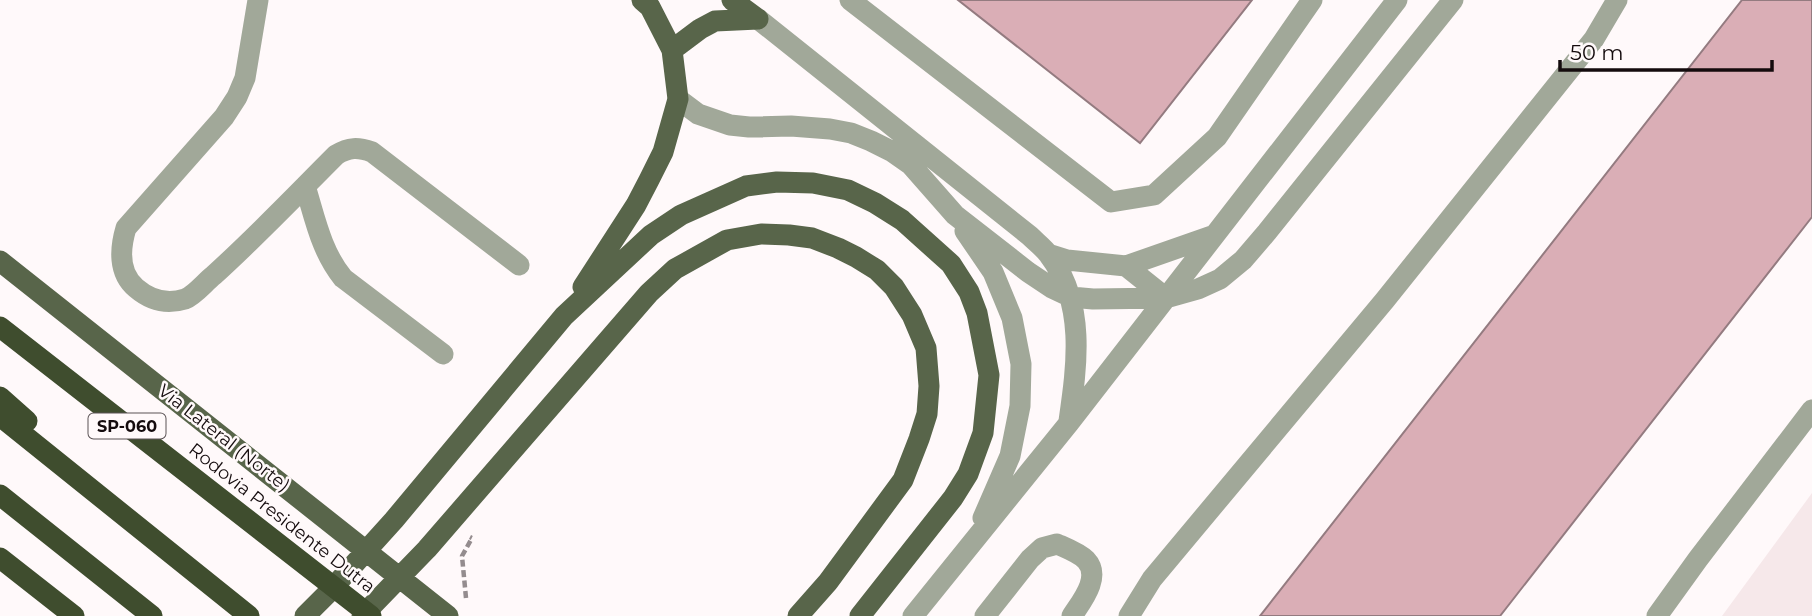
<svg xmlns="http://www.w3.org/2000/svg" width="1812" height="616" font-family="Montserrat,sans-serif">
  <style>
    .built { fill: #f6e8ea }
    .building { fill: #daaeb6; stroke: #947b80; stroke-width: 2 }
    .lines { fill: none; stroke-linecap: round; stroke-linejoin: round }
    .path { stroke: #948c8e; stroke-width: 4.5; stroke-dasharray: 7 3.5; stroke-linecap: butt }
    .minor { stroke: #a1a899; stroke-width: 21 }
    .major { stroke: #58654a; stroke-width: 21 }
    .highway { stroke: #3f4d2e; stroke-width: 21 }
    .labels { text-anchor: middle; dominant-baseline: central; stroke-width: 5; stroke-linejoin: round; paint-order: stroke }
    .shield { fill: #fff9fa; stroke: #5a5254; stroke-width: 2 }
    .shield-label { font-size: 16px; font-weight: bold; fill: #140b0d }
    .street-label { font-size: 18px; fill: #140b0d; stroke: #fff9fa }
  </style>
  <rect width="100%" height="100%" fill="#fff9fa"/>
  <!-- built -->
  <path class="built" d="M1812,493V616H1722Z"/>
  <!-- building -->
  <path class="building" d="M958,0H1252L1140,143Z
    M1742,0H1812V217L1500,616H1260Z"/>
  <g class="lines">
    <!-- path -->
    <path class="path" d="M466,598L462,556L472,538L470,537"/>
    <!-- minor -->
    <path class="minor" d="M258,0L245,78L237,97L224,117L126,228C120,248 118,273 136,288C150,300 166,305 185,299C195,295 205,282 214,275C256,237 296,195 336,155C349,147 358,147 372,152L519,265
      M850,0L1111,202L1154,195L1217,137L1312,0
      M758,19L1030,236C1036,242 1044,248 1049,255C1086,303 1077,365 1069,421
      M678,99L698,114L730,125L749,127L791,126L830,129L851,133L871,141L891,151L911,165L955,215L1028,272L1052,288L1071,297L1093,299L1166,298L1198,289L1220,279L1243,260L1267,232L1453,0
      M305,186C315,218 321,251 343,278L443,354
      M965,231L993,272L1012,318L1021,364L1020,406L1010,456L983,518
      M1048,254L1067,260L1126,266L1166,298
      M1126,266L1212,236
      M913,616L1069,423L1397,0
      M985,616L1030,559L1042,548L1057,544C1066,548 1079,553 1086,560C1102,577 1081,602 1072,616
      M1129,616L1152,579L1385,300L1594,39L1617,0
      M1657,616L1698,559L1812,410"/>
    <!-- major -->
    <path class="major" d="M732,0L758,19
      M672,50L700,29L715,21L758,19
      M0,261L448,616
      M583,287L636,205L649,180L663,152L678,99L672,50L650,7L642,0
      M305,616L329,592L394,520L564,316L651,235L681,215L746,186L777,182L813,183L848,190L875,203L902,220L951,264L969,292L977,313L989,375L983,433L968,474L953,498L860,616
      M362,616L427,549L649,293L675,269L727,240L761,234L789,235L812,238L838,248L856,257L877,270L894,287L912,315L926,348L929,386L927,414L919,439L903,480L828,582L798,616"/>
    <!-- highway -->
    <path class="highway" d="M0,327L371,616
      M0,397L27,421
      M0,416L249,616
      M0,495L152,616
      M0,558L74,616"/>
  </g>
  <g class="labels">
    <!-- shield labels -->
    <rect class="shield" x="88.5" y="413.5" width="77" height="25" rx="5"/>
    <g class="shield-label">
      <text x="127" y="426">SP-060</text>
    </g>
    <!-- street labels -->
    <g class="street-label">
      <text transform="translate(224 438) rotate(38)">Via Lateral (Norte)</text>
      <text transform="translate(282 518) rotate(38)">Rodovia Presidente Dutra</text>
    </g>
  </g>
  <!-- scale -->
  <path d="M1560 60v10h212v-10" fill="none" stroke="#140b0d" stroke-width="3.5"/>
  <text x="1570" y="60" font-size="21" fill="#140b0d" stroke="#fff9fa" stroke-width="5" paint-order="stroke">50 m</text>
</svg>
